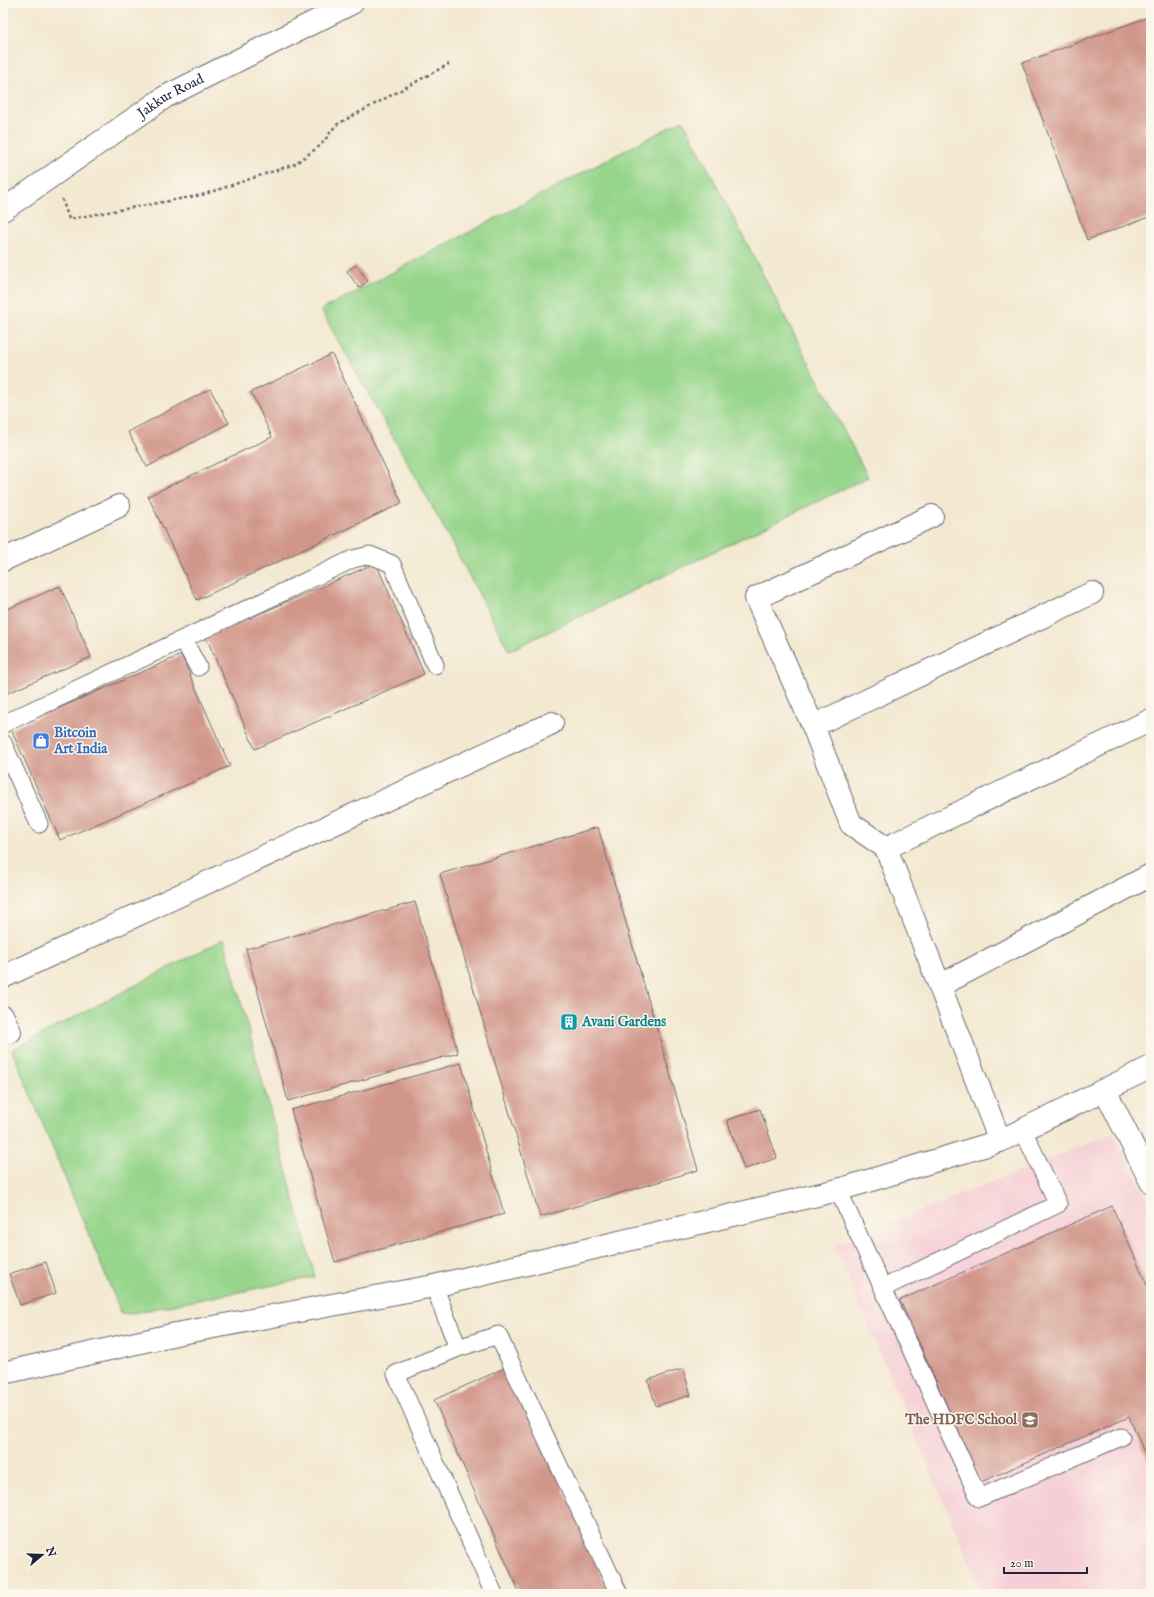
<svg xmlns="http://www.w3.org/2000/svg" width="1154" height="1597" font-family="'IM FELL English',serif">
  <style>
    .built { fill: #f6cfd6 }
    .green { fill: #96d58b; stroke: #5c7c63 }
    .building { fill: #d1968a }
    .lines { fill: none; stroke-linecap: round; stroke-linejoin: round }
    .lane-casing { stroke: #6b676f; stroke-width: 19 }
    .street-casing { stroke: #6b676f; stroke-width: 24 }
    .secondary-casing { stroke: #6b676f; stroke-width: 24 }
    .path { stroke: #6b676f; stroke-width: 2.5; stroke-dasharray: 3 3; stroke-linecap: butt }
    .lane { stroke: #fff; stroke-width: 17 }
    .street { stroke: #fff; stroke-width: 22 }
    .secondary { stroke: #fff; stroke-width: 22 }
    .labels { text-anchor: middle; dominant-baseline: central; stroke-width: 3; stroke-linejoin: round; paint-order: stroke }
    .street-label { font-size: 14px; fill: #22223b; stroke: #fbf7ec }
    .shop-label { font-size: 14px; font-weight: bold; fill: #366cbe; stroke: #fbf7ec; text-anchor: start }
    .culture-label { font-size: 14px; font-weight: bold; fill: #0d838f; stroke: #fbf7ec; text-anchor: start }
    .education-label { font-size: 14px; font-weight: bold; fill: #785e54; stroke: #fbf7ec; text-anchor: end }
  </style>
  <rect width="100%" height="100%" fill="#fbf7ec"/>
  <filter id="ink" filterUnits="userSpaceOnUse"><feTurbulence type="fractalNoise" baseFrequency=".025" numOctaves="2"/><feDisplacementMap in="SourceGraphic" scale="8" xChannelSelector="R" yChannelSelector="G"/><feConvolveMatrix kernelMatrix="1 2 1 2 8 2 1 2 1" color-interpolation-filters="sRGB"/></filter>
  <filter id="wash" filterUnits="userSpaceOnUse"><feTurbulence type="fractalNoise" baseFrequency=".012" numOctaves="4" result="noise"/><feDisplacementMap in="SourceGraphic" scale="16" xChannelSelector="R" yChannelSelector="G"/><feGaussianBlur stdDeviation="0.9" result="paint"/><feColorMatrix in="noise" values="0 0 0 0 0 0 0 0 0 0 0 0 0 0 0 0 0 1.4 0 .05"/><feComposite in="paint" operator="in"/></filter>
  <g filter="url(#wash)">
    <rect width="100%" height="100%" fill="#f3e8d0"/>
    <!-- built -->
    <path class="built" d="M1113,1133L1151,1207V1594H983L834,1246Z"/>
    <!-- green -->
    <path class="green" d="M683,120L868,477L509,651L431,504L321,310Z
      M224,939L315,1277L122,1315L12,1050Z"/>
    <g id="blocks">
      <!-- building -->
      <path class="building" d="M1151,16V216L1087,240L1022,63Z
        M356,265L368,281L359,288L347,271Z
        M332,354L402,503L197,600L148,496L272,437L251,392Z
        M210,389L229,423L147,467L128,432Z
        M376,563L424,674L255,749L206,637Z
        M60,586L91,657L3,695V611Z
        M181,655L230,766L60,840L11,729Z
        M598,827L698,1170L540,1217L440,874Z
        M415,902L458,1053L288,1101L246,949Z
        M461,1063L504,1214L335,1262L291,1110Z
        M760,1109L777,1158L744,1169L727,1120Z
        M1112,1206L1151,1294V1468L1129,1417L981,1482L900,1300Z
        M46,1262L56,1293L20,1305L9,1274Z
        M509,1366L610,1594H520L434,1400Z
        M683,1369L691,1395L656,1406L648,1380Z"/>
    </g>
  </g>
  <g filter="url(#ink)">
    <use href="#blocks" fill-opacity="0" stroke="#6b676f" stroke-width="1"/>
    <g class="lines">
      <defs>
        <path id="lane" d="M183,639L198,667
          M3,724L353,559L370,555L392,564L435,665
          M3,743L39,824
          M838,1190L979,1498L1121,1437
          M434,1286L458,1348
          M883,1288L1058,1204L1023,1130
          M494,1594L396,1374L458,1348L498,1335L619,1594"/>
        <path id="street" d="M932,516L756,598L813,726L851,824L886,848L1000,1141
          M3,560L119,506
          M813,726L1092,593
          M886,848L1151,720
          M3,977L552,723
          M941,985L1151,875
          M3,1017L10,1032
          M1105,1090L1151,1182
          M3,1373L176,1334L434,1286L838,1190L1000,1141L1151,1067"/>
        <g id="secondary">
          <path id="s1" d="M3,210L165,97L352,3"/>
        </g>
      </defs>
      <!-- lane casing -->
      <use href="#lane" class="lane-casing"/>
      <!-- street casing -->
      <use href="#street" class="street-casing"/>
      <!-- secondary casing -->
      <use href="#secondary" class="secondary-casing"/>
      <!-- path -->
      <path class="path" d="M62,199L69,219L202,195L295,164L321,145L336,125L449,64"/>
      <!-- lane -->
      <use href="#lane" class="lane"/>
      <!-- street -->
      <use href="#street" class="street"/>
      <!-- secondary -->
      <use href="#secondary" class="secondary"/>
    </g>
  </g>
  <!-- icons -->
  <defs>
    <symbol id="shop-square" viewBox="-11 -11 22 22"><rect x="-9" y="-9" width="18" height="18" rx="4" fill="#3f7fe0" stroke="#fbf7ec"/><path d="M-5-2.5h2.3a2.7 3.5 0 0 1 5.4 0H5L5.5 6h-11ZM-1.5-2.5h3a1.5 2.3 0 0 0-3 0Z" fill="#fff"/></symbol>
    <symbol id="building-square" viewBox="-11 -11 22 22"><rect x="-9" y="-9" width="18" height="18" rx="4" fill="#0f9aa8" stroke="#fbf7ec"/><path d="M-4-6H4V6H1V3H-1V6H-4ZM-2.5-4.3h1.7v1.8h-1.7ZM.8-4.3h1.7v1.8H.8ZM-2.5-1h1.7V.8h-1.7ZM.8-1h1.7V.8H.8Z" fill="#fff"/></symbol>
    <symbol id="school-square" viewBox="-11 -11 22 22"><rect x="-9" y="-9" width="18" height="18" rx="4" fill="#8d6e63" stroke="#fbf7ec"/><path d="M0-5L7-2L0 1L-7-2ZM-4 1L0 2.5L4 1V4Q0 6-4 4Z" fill="#fff"/></symbol>
  </defs>
  <g fill-rule="evenodd">
    <use href="#shop-square" x="31" y="731" width="20" height="20"/>
    <use href="#building-square" x="559" y="1012" width="20" height="20"/>
    <use href="#school-square" x="1020" y="1410" width="20" height="20"/>
  </g>
  <g class="labels">
    <!-- street labels -->
    <g class="street-label">
      <text stroke="none"><textPath href="#s1" startOffset="203">Jakkur Road</textPath></text>
    </g>
    <!-- shop labels -->
    <g class="shop-label">
      <text x="54" y="733">Bitcoin<tspan x="54" dy="16">Art India</tspan></text>
    </g>
    <!-- culture labels -->
    <g class="culture-label">
      <text x="582" y="1022">Avani Gardens</text>
    </g>
    <!-- education labels -->
    <g class="education-label">
      <text x="1017" y="1420">The HDFC School</text>
    </g>
  </g>
  <!-- margin -->
  <rect width="1154" height="1597" fill="none" stroke="#fbf7ec" stroke-width="16"/>
  <!-- north arrow -->
  <g transform="translate(42 1555) rotate(71)" stroke="#fbf7ec" stroke-width="3" paint-order="stroke">
  <path d="M0-3L7 15L0 10L-7 15Z" fill="#22223b"/>
  <text y="-6" font-size="11" font-weight="bold" text-anchor="middle" fill="#22223b">N</text>
  </g>
  <!-- scale -->
  <path d="M1004 1567v6h83v-6" fill="none" stroke="#22223b" stroke-width="2"/>
  <text x="1010" y="1567" font-size="12" fill="#22223b" stroke="#fbf7ec" stroke-width="3" paint-order="stroke">20 m</text>
</svg>
